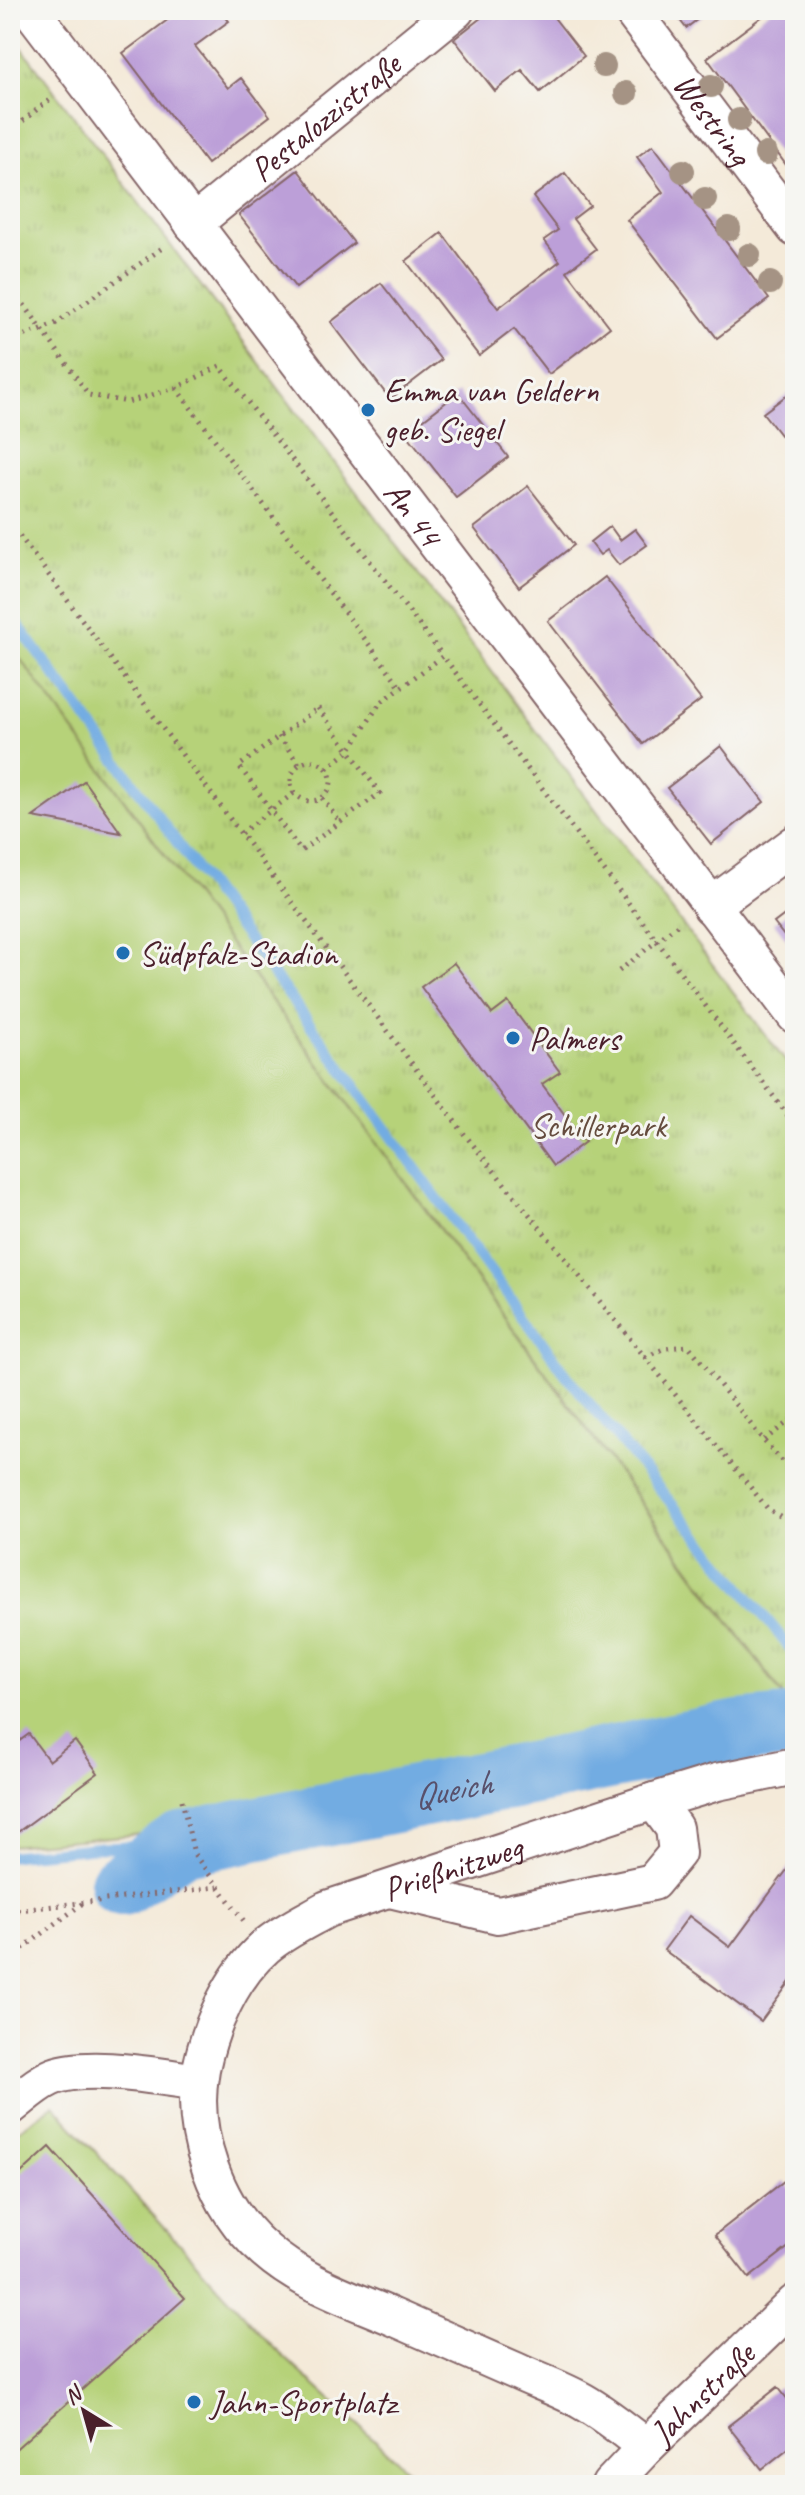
<svg xmlns="http://www.w3.org/2000/svg" width="805" height="2495" font-family="Caveat,sans-serif">
  <style>
    .grass { fill: url(#grass-tufts); stroke: #807852; stroke-width: 2 }
    .pitch { fill: #b6d279; stroke: #807852; stroke-width: 2 }
    .lines { fill: none; stroke-linecap: round; stroke-linejoin: round }
    .stream { stroke: #72ace2; stroke-width: 11 }
    .river { stroke: #72ace2; stroke-width: 64 }
    .building { fill: #bc9fd8 }
    .minor-casing { stroke: #866668; stroke-width: 40 }
    .path { stroke: #866668; stroke-width: 5; stroke-dasharray: 2 6; stroke-linecap: butt }
    .minor { stroke: #fff; stroke-width: 36 }
    .tree { fill: #a59384 }
    .poi-dot { fill: #1f6fb2; stroke: #f6f6f2; stroke-width: 3 }
    .labels { text-anchor: middle; dominant-baseline: central; stroke-width: 6; stroke-linejoin: round; paint-order: stroke }
    .street-label { font-size: 34px; fill: #4a1f2b; stroke: #f6f6f2 }
    .poi-label { font-size: 34px; fill: #4a1f2b; stroke: #f6f6f2; text-anchor: start }
    .park-label { font-size: 34px; fill: #654c3e; stroke: #f6f6f2 }
    .water-label { font-size: 36px; font-style: italic; fill: #58506b; stroke: #f6f6f2 }
  </style>
  <defs>
    <pattern id="grass-tufts" width="24" height="20" patternUnits="userSpaceOnUse" patternTransform="scale(2)"><rect width="24" height="20" fill="#b6d279"/><path d="M3 7l-1-3M5 7V3M7 7l1-3M15 17l-1-3M17 17v-4M19 17l1-3" fill="none" stroke="#9eb469"/></pattern>
  </defs>
  <rect width="100%" height="100%" fill="#f6f6f2"/>
  <filter id="ink" filterUnits="userSpaceOnUse"><feTurbulence type="fractalNoise" baseFrequency=".0125" numOctaves="2"/><feDisplacementMap in="SourceGraphic" scale="16" xChannelSelector="R" yChannelSelector="G"/><feConvolveMatrix kernelMatrix="1 2 1 2 8 2 1 2 1" color-interpolation-filters="sRGB"/></filter>
  <filter id="wash" filterUnits="userSpaceOnUse"><feTurbulence type="fractalNoise" baseFrequency=".006" numOctaves="4" result="noise"/><feDisplacementMap in="SourceGraphic" scale="32" xChannelSelector="R" yChannelSelector="G"/><feGaussianBlur stdDeviation="1.8" result="paint"/><feColorMatrix in="noise" values="0 0 0 0 0 0 0 0 0 0 0 0 0 0 0 0 0 1.4 0 .05"/><feComposite in="paint" operator="in"/></filter>
  <g filter="url(#wash)">
    <rect width="100%" height="100%" fill="#f4ead9"/>
    <!-- grass -->
    <path class="grass" d="M10,32L795,1074V1711L10,645Z"/>
    <!-- pitch -->
    <path class="pitch" d="M10,645L794,1711L189,1830L10,1846V1727L14,1723L10,1718Z
      M53,2105L272,2346L424,2485H10V2136Z"/>
    <g class="lines">
      <!-- stream -->
      <path class="stream" d="M10,614L567,1376L795,1654
        M10,1856L103,1847L180,1844"/>
      <!-- river -->
      <path class="river" id="s1" d="M122,1884L180,1844L738,1732L795,1726"/>
    </g>
    <g id="blocks">
      <!-- building -->
      <path class="building" d="M181,10H220L229,21L195,46L228,88L241,78L270,116L207,164L123,53Z
        M491,10H548L584,56L540,92L522,70L495,91L454,39Z
        M672,10H710L686,28Z
        M771,10H795V177L707,58Z
        M653,145L769,299L717,338L627,220L663,192L637,157Z
        M298,170L354,243L296,288L239,215Z
        M565,173L590,206L573,219L596,249L567,271L610,327L549,374L514,329L479,356L406,261L442,233L498,308L560,261L544,240L558,230L533,197Z
        M381,283L441,360L390,399L331,322Z
        M795,389V454L763,413Z
        M458,393L508,457L456,497L406,433Z
        M528,486L574,545L519,587L474,528Z
        M610,526L620,540L635,529L647,545L619,565L607,550L600,555L590,542Z
        M605,577L701,700L643,744L548,621Z
        M721,746L764,802L711,844L667,788Z
        M84,781L121,833L33,817Z
        M795,907V950L774,923Z
        M454,963L492,1014L508,1002L560,1072L542,1084L585,1142L553,1166L421,987Z
        M29,1734L49,1761L75,1741L98,1773L15,1834L10,1827V1748Z
        M795,1859V1975L761,2021L664,1950L689,1916L730,1947Z
        M50,2147L185,2298L10,2454V2183Z
        M784,2181L795,2194V2242L749,2278L715,2235Z
        M778,2387L795,2409V2443L762,2469L728,2426Z"/>
    </g>
  </g>
  <g filter="url(#ink)">
    <use href="#blocks" fill-opacity="0" stroke="#866668" stroke-width="2"/>
    <g class="lines">
      <defs>
        <g id="minor">
          <path id="s2" d="M31,10L795,1015"/>
          <path id="s3" d="M631,10L795,228"/>
          <path id="s4" d="M193,224L456,10"/>
          <path d="M711,906L795,844"/>
          <path d="M390,1889L498,1915L653,1882L677,1853L674,1828L654,1801"/>
          <path d="M10,2107C23,2097 35,2085 50,2078C84,2062 161,2077 199,2082"/>
          <path id="s5" d="M646,2447C626,2431 605,2414 582,2401C561,2389 537,2381 516,2371C475,2353 434,2335 393,2317C349,2298 302,2283 265,2250C216,2208 189,2133 201,2069C210,2026 231,1977 265,1947C284,1931 306,1921 327,1909L645,1804L717,1782L795,1766"/>
          <path id="s6" d="M610,2485L646,2447L795,2303"/>
        </g>
      </defs>
      <!-- minor casing -->
      <use href="#minor" class="minor-casing"/>
      <!-- path -->
      <path class="path" d="M10,131L53,97
        M10,285L89,395L128,402L176,388L220,366L443,656
        M10,341L55,324L165,246
        M176,388L401,687
        M10,523L465,1135L768,1509L795,1525
        M318,708L380,793L301,851L239,766Z
        M279,736L299,764
        M291 781a20 20 0 1 1 40 0a20 20 0 1 1-40 0Z
        M327,768L349,751L380,703L443,656L795,1125
        M322,798L340,822
        M241,833L294,793
        M619,971L681,922
        M645,1357L666,1348L689,1346L764,1441L795,1475
        M764,1440L795,1417
        M182,1800L194,1854L244,1921
        M10,1911L218,1887
        M10,1958L83,1903"/>
      <!-- minor -->
      <use href="#minor" class="minor"/>
    </g>
    <!-- trees -->
    <g class="tree">
      <circle cx="604" cy="66" r="12"/>
      <circle cx="711" cy="86" r="12"/>
      <circle cx="626" cy="93" r="12"/>
      <circle cx="739" cy="120" r="12"/>
      <circle cx="766" cy="154" r="12"/>
      <circle cx="683" cy="171" r="12"/>
      <circle cx="705" cy="199" r="12"/>
      <circle cx="729" cy="229" r="12"/>
      <circle cx="749" cy="255" r="12"/>
      <circle cx="770" cy="283" r="12"/>
    </g>
  </g>
  <!-- markers -->
  <g class="poi-dot">
    <circle cx="368" cy="410" r="8"/>
    <circle cx="123" cy="953" r="8"/>
    <circle cx="513" cy="1038" r="8"/>
    <circle cx="194" cy="2402" r="8"/>
  </g>
  <g class="labels">
    <!-- street labels -->
    <g class="street-label">
      <text stroke="none"><textPath href="#s4" startOffset="170">Pestalozzistraße</textPath></text>
      <text stroke="none"><textPath href="#s3" startOffset="136">Westring</textPath></text>
      <text stroke="none"><textPath href="#s2" startOffset="632">An 44</textPath></text>
      <text stroke="none"><textPath href="#s5" startOffset="976">Prießnitzweg</textPath></text>
      <text stroke="none"><textPath href="#s6" startOffset="130">Jahnstraße</textPath></text>
    </g>
    <!-- poi labels -->
    <g class="poi-label">
      <text x="384" y="390">Emma van Geldern<tspan x="384" dy="39">geb. Siegel</tspan></text>
      <text x="139" y="953">Südpfalz-Stadion</text>
      <text x="529" y="1038">Palmers</text>
      <text x="210" y="2402">Jahn-Sportplatz</text>
    </g>
    <!-- park labels -->
    <g class="park-label">
      <text x="598" y="1125">Schillerpark</text>
    </g>
    <!-- water labels -->
    <g class="water-label">
      <text stroke="none"><textPath href="#s1" startOffset="348">Queich</textPath></text>
    </g>
  </g>
  <!-- margin -->
  <rect width="805" height="2495" fill="none" stroke="#f6f6f2" stroke-width="40"/>
  <!-- north arrow -->
  <g transform="translate(84 2411) rotate(323)" stroke="#f6f6f2" stroke-width="6" paint-order="stroke">
  <path d="M0-6L14 30L0 20L-14 30Z" fill="#4a1f2b"/>
  <text y="-12" font-size="22" font-weight="bold" text-anchor="middle" fill="#4a1f2b">N</text>
  </g>
</svg>
